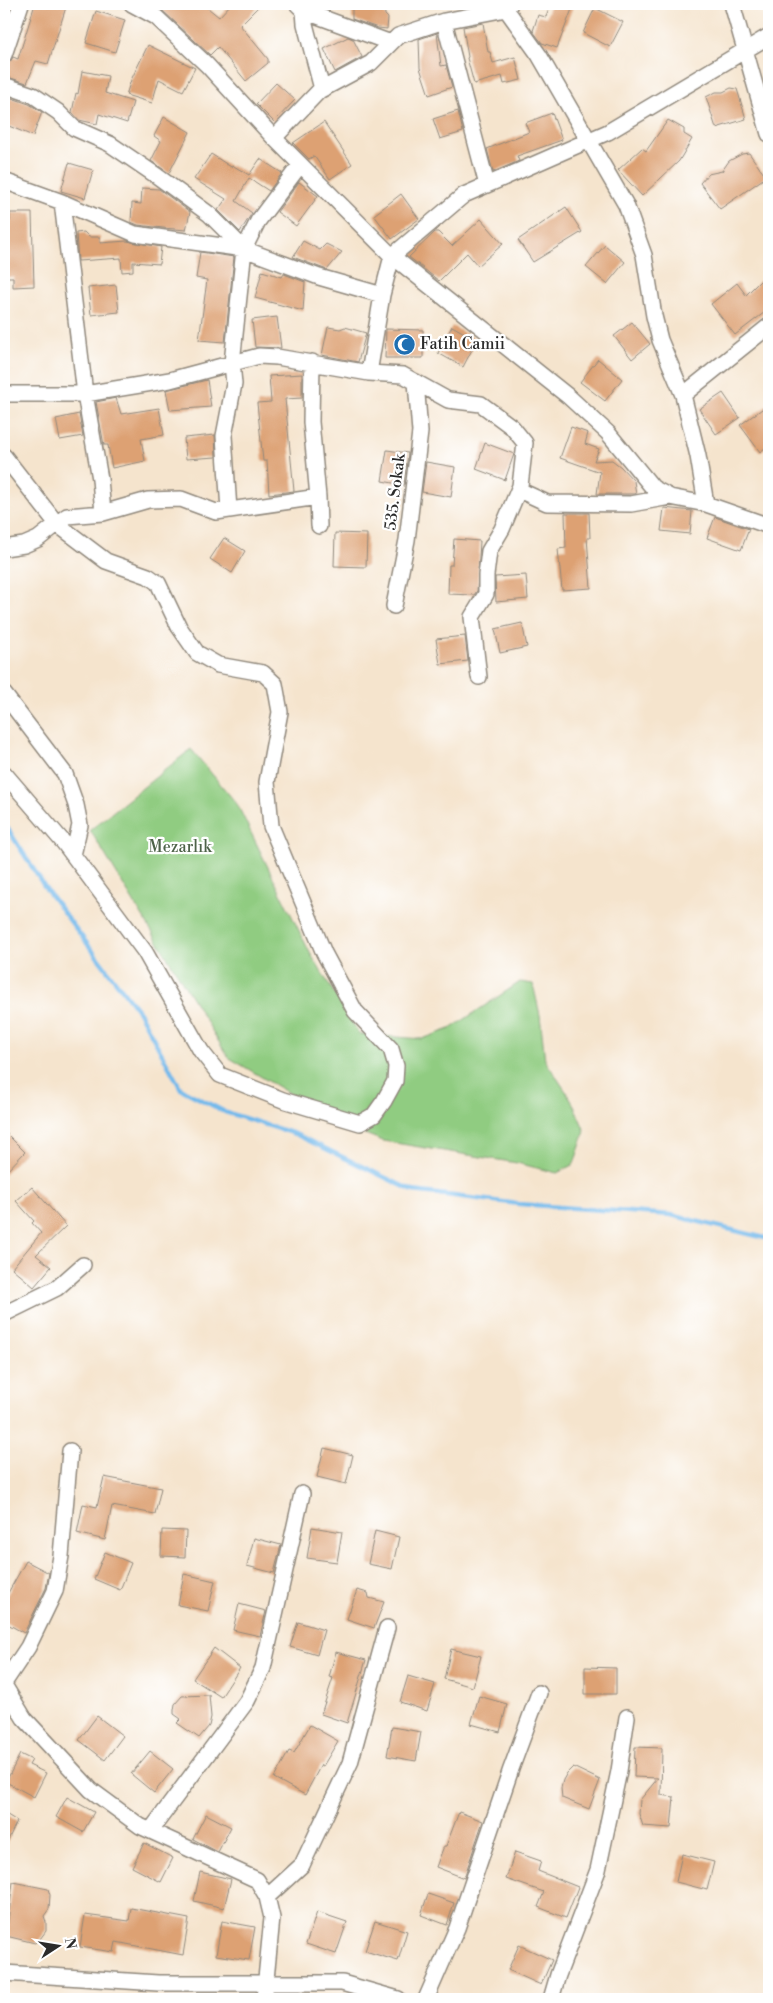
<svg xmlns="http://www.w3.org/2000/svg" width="773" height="2003" font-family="'Libre Bodoni',serif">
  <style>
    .green { fill: #90cc81; stroke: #5e7c56 }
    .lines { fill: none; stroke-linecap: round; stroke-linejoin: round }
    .stream { stroke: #75baeb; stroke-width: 4.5 }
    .building { fill: #dda173 }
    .minor-casing { stroke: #90887c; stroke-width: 18 }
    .minor { stroke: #fff; stroke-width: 15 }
    .labels { text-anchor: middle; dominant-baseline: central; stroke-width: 4.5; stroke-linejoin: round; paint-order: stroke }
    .poi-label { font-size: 16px; fill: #2b2b2b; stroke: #fff; text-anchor: start }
    .street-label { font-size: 16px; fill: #2b2b2b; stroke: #fff }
    .park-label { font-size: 16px; fill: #4e6349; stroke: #fff }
  </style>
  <rect width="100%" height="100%" fill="#fff"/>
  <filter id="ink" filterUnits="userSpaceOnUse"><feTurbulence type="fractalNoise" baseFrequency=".02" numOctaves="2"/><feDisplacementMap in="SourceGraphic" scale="10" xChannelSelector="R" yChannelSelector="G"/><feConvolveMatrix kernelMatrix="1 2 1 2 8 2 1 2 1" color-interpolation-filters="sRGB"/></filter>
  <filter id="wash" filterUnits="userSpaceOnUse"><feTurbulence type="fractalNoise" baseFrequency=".0096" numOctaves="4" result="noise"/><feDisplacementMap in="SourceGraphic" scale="20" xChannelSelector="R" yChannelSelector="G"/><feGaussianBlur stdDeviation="1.12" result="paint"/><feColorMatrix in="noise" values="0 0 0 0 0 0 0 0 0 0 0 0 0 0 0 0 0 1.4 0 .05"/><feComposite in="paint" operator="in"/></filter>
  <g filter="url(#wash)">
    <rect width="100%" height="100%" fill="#f5e4cd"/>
    <!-- green -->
    <path class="green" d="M191,749L237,804L310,953L359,1034L422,1039L450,1029L520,982L533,984L540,1015L545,1060L571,1099L585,1131L574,1164L557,1173L517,1163L383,1141L342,1125L228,1057L90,830Z"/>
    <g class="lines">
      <!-- stream -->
      <path class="stream" d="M4,823L48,892L139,1012L181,1089L225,1112L295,1134L413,1191L519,1204L671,1215L769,1239"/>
    </g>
    <g id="blocks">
      <!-- building -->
      <path class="building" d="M35,4H67L48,64L36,61L27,83L4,76V64L10,62L13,57L18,59Z
        M151,4H203L219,17L231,4H261L240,25L268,59V63L246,81L218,47L210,55L162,10Z
        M352,4H384L385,15L388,18L387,29L378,28L352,19Z
        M551,4H574L557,48L542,43L533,31L538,15L546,17Z
        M595,8L623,22L610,47L583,33Z
        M96,11L125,20L115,52L86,43Z
        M483,23L488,52H490L493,63L515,57L521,80L504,84L502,76L474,84L467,58L468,57L463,27Z
        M437,33L441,66L446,65L452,87L429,95L420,68L419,39Z
        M348,37L353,39L362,57L335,72L324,49Z
        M148,45L195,68L183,91L159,79L152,103L126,95L131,80Z
        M82,71L108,76L105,93L133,102L127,123L99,114L97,124L79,120L72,112L76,93L78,94Z
        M276,83L295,100L274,122L256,104Z
        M731,88L737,89L746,119L716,128L706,97L716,92H723Z
        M6,96L29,104L42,112L33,136L4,124V101Z
        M458,111L463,132L440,139L433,119Z
        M552,113L562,140L517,156L519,161L493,172L487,149L529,132L525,123Z
        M164,117L190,132L169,173L151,161L161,141L154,136Z
        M668,120L684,129V134L692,139L679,161L642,196L618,170L642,148L646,151Z
        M324,122L352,164L330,179L314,156L309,159L293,143Z
        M749,153L766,177L720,209L700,183L708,174L722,171L729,161L742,154Z
        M211,154L231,167L232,165L249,175L260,159L282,173L269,191L249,178L236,201L252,213L240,232L218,210L226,199L194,179Z
        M69,163L93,170L85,198L61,191Z
        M299,182L318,196L296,226L277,212Z
        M142,188L159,189L190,212L186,230L163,228L138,225L131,222L132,203L141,204Z
        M401,194L419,219L392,239L374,215Z
        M566,207L582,232L533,262L518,240Z
        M10,213H32L34,286L13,287V277H4V221H10Z
        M481,219L503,244L478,266L467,253L439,281L409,257L435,232H438L452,246Z
        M84,232L89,237H100V243L127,241L161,247L159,264L133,262V271L122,272L121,258L78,261L76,233Z
        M303,241L320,250L326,244L342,252L327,270L293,257Z
        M605,245L625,262L607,284L586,267Z
        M200,252L234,257L225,342L199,340L207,280L196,278Z
        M262,271L282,277L284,274L305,282L303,311L255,298Z
        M769,272V309L735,335L711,304L737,283L746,295Z
        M116,285L119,312L91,315L88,288Z
        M277,317L281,348L255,347L252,320Z
        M632,322L650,344L632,359L614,336Z
        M452,326L477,340L463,367L438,353Z
        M328,327L340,329L345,327L366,333L358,362L322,355Z
        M386,329L423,330V358H385Z
        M598,359L622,379L605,401L580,382Z
        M302,374V398L285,399L294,491L269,494L267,461H263L257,403L271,402L269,376Z
        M207,380L211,407L170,410L166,390Z
        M723,393L740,418L716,434L699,409Z
        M116,398L121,414L159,408L164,435L141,439L145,461L112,468L108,445H104L96,402Z
        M769,404V445L760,452L740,425Z
        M79,414L83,436L60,440L56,419Z
        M571,427L588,433L585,444L599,449L594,461L612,460L621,467L634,481L636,494H597L600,472L560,458Z
        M215,435L216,457L186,459L184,438Z
        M485,443L514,454L505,480L476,469Z
        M387,450L408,453L404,485L382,481Z
        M426,462L455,467L451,497L422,492Z
        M664,508L692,511L690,534L661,531Z
        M565,513H589L590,538H587L591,588L562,590L558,549L566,548Z
        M715,517L749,529L741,550L707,538Z
        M335,533L367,534L366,567L334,566Z
        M224,538L245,551L232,573L210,559Z
        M454,539L480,541L477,591L474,595L448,594L449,565H452Z
        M526,575L528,599L496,602L495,577Z
        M522,623L527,647L500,653L495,629Z
        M465,636L468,661L440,664L436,639Z
        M4,1131L25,1152L4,1174Z
        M32,1187L66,1226L36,1255L51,1267L34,1287L12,1268L41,1233L32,1223L34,1221L16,1201Z
        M324,1448L353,1455L346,1484L317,1477Z
        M104,1477L161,1488L155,1514L112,1506L105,1540L77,1533L83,1504L97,1507Z
        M312,1527L342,1532L337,1562L307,1558Z
        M162,1530L186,1531L185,1557L161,1556Z
        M375,1531L399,1537L392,1569L368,1564Z
        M254,1538L281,1545L274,1573L247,1566Z
        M105,1552L131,1563L120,1590L94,1579Z
        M26,1561L49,1573L46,1588L24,1633L4,1622V1600Z
        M184,1574L215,1581L208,1611L178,1605Z
        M357,1590L368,1593L369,1598L384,1602L374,1628L347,1619Z
        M239,1604L266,1611L260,1636L233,1630Z
        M298,1622L324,1630L317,1655L290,1647Z
        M214,1648L240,1668L221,1697L193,1679Z
        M451,1649L481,1656L473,1687L444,1679Z
        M336,1652L366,1660L347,1723L321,1714L333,1678L329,1677Z
        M585,1667L616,1668V1694H585Z
        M408,1676L435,1684L427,1711L400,1702Z
        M209,1695L211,1717L209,1726L199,1738L177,1723L181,1719L174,1714V1710L175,1704L182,1696Z
        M479,1696L507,1704L500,1732L471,1724Z
        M97,1716L123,1736L105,1760L79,1740Z
        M310,1725L338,1741L323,1766L321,1765L305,1795L274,1778L289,1751L294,1753Z
        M392,1727L421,1732L416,1761L387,1756Z
        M635,1747L662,1748L661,1795L674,1797L671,1828L643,1826L639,1814L640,1800L658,1778L634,1777Z
        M150,1751L173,1769L154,1793L131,1774Z
        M20,1754L32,1760L29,1765L46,1773L34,1797L6,1782Z
        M573,1767L600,1780L589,1809L562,1798L561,1788L563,1780L567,1773Z
        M67,1797L94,1812L83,1832L56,1817Z
        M459,1812L483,1821L464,1878L436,1867L444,1846H446Z
        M4,1813L17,1821L4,1849Z
        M206,1814L231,1827L218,1852L193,1839Z
        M144,1843L173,1858L161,1882L132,1867Z
        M515,1852L541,1861L538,1871L578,1887L566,1918L538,1907L544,1892L506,1879Z
        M682,1854L714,1862L707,1890L676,1882Z
        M200,1872L231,1879L224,1908L194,1901Z
        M13,1882L48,1889L50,1895L49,1909L44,1916L46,1922V1931L40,1939L35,1943L6,1936Z
        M428,1894L454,1903L447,1925L421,1915Z
        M131,1908L189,1919L183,1955L116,1942L114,1952L80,1947L85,1915L129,1921Z
        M317,1912L347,1922L336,1954L306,1944Z
        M222,1921L255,1927L249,1960L216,1955Z
        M375,1921L407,1931L398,1961L365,1951Z
        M519,1945L552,1960L541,1985L508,1970Z"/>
    </g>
  </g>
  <g filter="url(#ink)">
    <use href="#blocks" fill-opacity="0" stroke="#90887c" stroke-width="1"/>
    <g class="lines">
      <defs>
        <path id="minor" d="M132,4L156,17L207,65L274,138L392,256L569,397L608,433L653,488L670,497L706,504L769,526
          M297,4L304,11L391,43
          M732,4L769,134
          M506,9L539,55L626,205L644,255L654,316L660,340L683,395L698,456L706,504
          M304,11L305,24L322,89
          M444,21L487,185
          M4,55L21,4
          M4,85L33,95L58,112L74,128L110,144L157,176L209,214L244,249
          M274,138L319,91L371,63L398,36L444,21L506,9L510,4
          M4,181L62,202L135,234L244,249L319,277L382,295
          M62,202L85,394L100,479L103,513
          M312,362L311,422L318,497L319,526
          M369,373L382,295L392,256L464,195L608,132L769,36
          M4,394H85L170,380L259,356L277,357L369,373L403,375L448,400L481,404L512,427L525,443L520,486L502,529L489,551L486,575V594L472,617L479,677
          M683,395L769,326
          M4,456L57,524L106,561L148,576L158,583L179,627L197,653L218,665L263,673L275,684L280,712L267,782L271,826L324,953L355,1011L391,1049L396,1066L395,1081L384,1101L374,1115L360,1123L283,1100L220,1075L201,1051L145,952L64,843L4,773
          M519,490L547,503L631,504L670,497
          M229,510L224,436L234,384L232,363L244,249L258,221L300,165
          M4,548L24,545L38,539L67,516L103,513L148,500L181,499L216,512L318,497
          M394,606L407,540L420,432L416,382
          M4,694L65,774L76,805L80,825L73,855
          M4,1314L57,1288L83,1265
          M4,1683L28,1647L55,1591L61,1556L70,1451
          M4,1685L24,1718L91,1790L140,1826L257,1880L267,1897L272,1918L264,1999
          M151,1830L247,1701L263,1668L302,1494
          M267,1897L302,1865L350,1763L387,1628
          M4,1973L158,1983H342L398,1999
          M426,1999L457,1928L511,1769L539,1693
          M551,1999L558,1975L598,1870L619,1771L627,1717"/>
      </defs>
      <!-- minor casing -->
      <use href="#minor" class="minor-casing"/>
      <!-- minor -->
      <use href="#minor" class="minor"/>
    </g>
  </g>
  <!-- icons -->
  <defs>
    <symbol id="mosque-disc" viewBox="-11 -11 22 22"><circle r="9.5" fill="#1f6fb2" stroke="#fff"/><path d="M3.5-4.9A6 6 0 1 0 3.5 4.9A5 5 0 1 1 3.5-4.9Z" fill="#fff"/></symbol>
  </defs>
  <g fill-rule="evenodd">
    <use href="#mosque-disc" x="392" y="332" width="25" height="25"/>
  </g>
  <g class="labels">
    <!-- poi labels -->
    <g class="poi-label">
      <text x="420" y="344">Fatih Camii</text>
    </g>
    <!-- street labels -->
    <g class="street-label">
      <text transform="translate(395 492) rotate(-83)">535. Sokak</text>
    </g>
    <!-- park labels -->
    <g class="park-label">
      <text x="180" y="847">Mezarlık</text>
    </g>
  </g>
  <!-- margin -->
  <rect width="773" height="2003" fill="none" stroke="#fff" stroke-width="20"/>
  <!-- north arrow -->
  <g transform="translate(58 1946) rotate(78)" stroke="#ffffff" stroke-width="4" paint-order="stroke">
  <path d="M0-4L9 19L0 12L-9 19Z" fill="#2b2b2b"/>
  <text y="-8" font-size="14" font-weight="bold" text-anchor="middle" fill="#2b2b2b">N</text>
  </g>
</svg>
